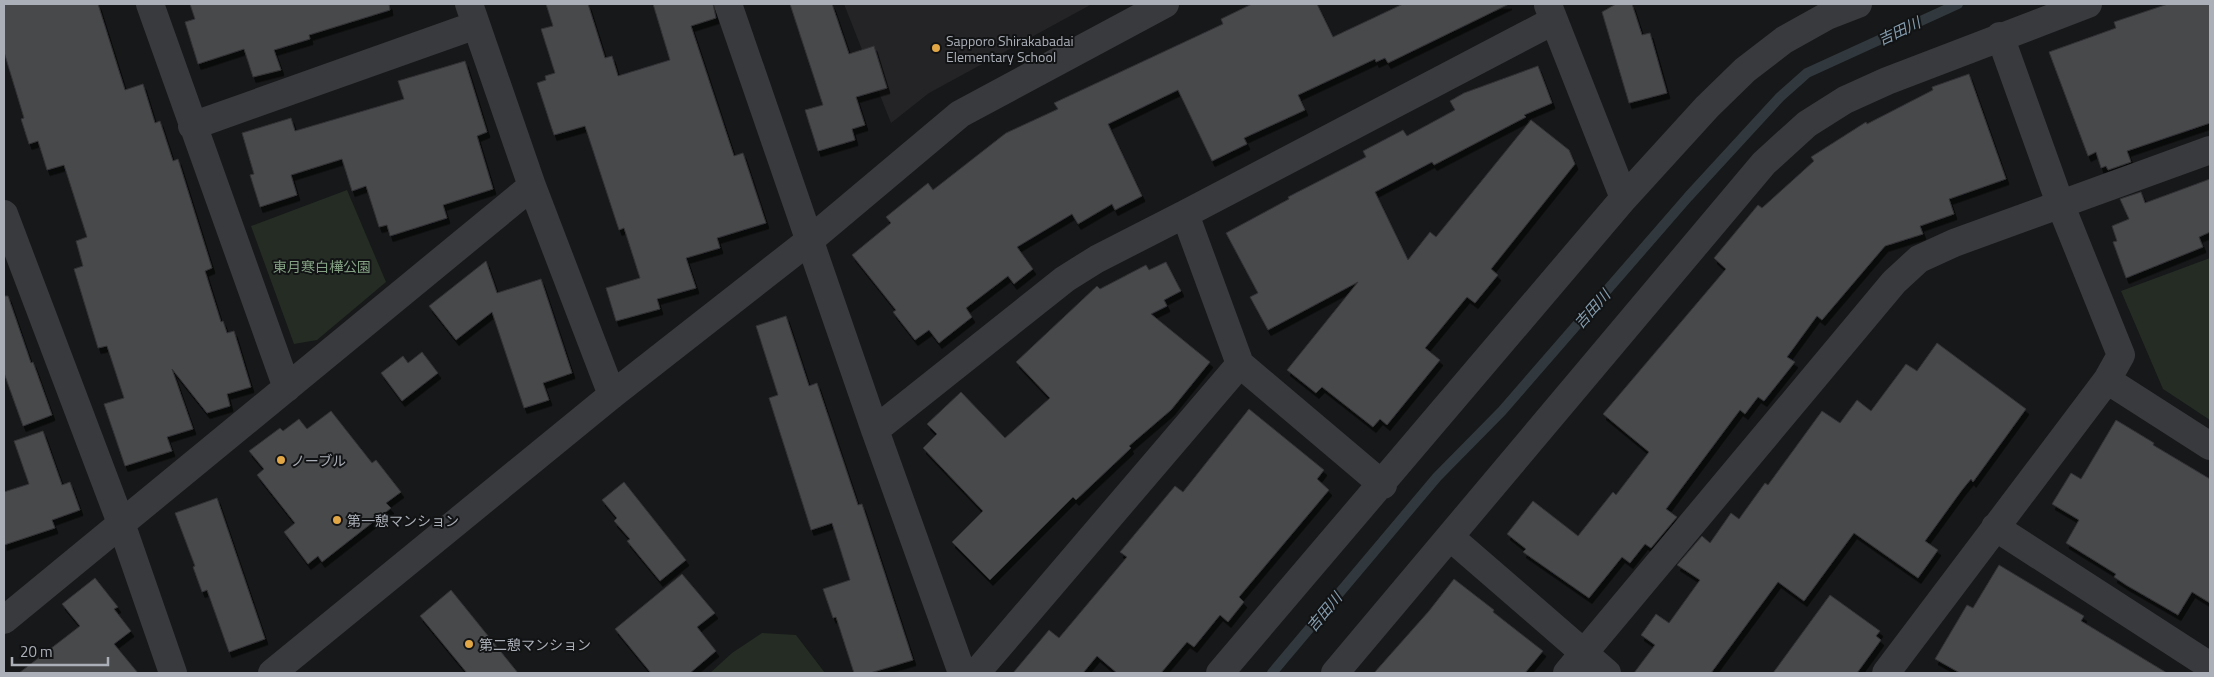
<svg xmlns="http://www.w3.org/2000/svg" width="2214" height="677" font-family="'Titillium Web','Noto Sans JP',sans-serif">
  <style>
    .built { fill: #242426 }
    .green { fill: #242c24 }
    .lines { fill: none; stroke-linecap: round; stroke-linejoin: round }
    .stream { stroke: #31393e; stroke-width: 10 }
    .building { fill: #47484c; stroke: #323235; filter: url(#shadow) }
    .minor { stroke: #393a3e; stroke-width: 28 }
    .poi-dot { fill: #e1a747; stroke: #121314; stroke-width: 2 }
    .labels { text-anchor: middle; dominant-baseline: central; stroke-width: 4; stroke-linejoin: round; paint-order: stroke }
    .poi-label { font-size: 14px; fill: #abafb8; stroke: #121314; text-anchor: start }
    .park-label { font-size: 14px; fill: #84a184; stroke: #121314 }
    .water-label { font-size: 15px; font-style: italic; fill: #859daf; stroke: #121314 }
  </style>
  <defs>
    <filter id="shadow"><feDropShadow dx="3" dy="5.5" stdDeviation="0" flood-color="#0009"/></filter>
  </defs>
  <rect width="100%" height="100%" fill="#171819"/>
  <!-- built -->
  <path class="built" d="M844,4H1092L929,93L891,123Z"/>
  <!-- green -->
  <path class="green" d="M347,190L386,282L317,340L294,344L251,226Z
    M2210,258V420L2163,389L2121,291Z
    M762,633L796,635L825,673H710L732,653Z"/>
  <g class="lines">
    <!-- stream -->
    <path class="stream" d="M1272,673L1437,477L1502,411L1688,197L1780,97L1807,73L1958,4"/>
  </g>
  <!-- building -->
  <path class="building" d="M4,4H98L125,90L143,84L155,123L160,121L173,161L178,159L212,268L205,271L221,322L223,321L227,333L234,331L251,387L227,394L230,406L207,413L172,369L193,429L167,437L172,451L125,466L104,404L124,398L107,346L98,348L74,269L83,266L76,241L87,237L64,165L47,170L38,141L29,144L21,119L24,118L4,52Z
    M190,4H389L390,10L309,35L310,39L274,50L281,70L253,77L244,49L198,64L185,22L195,19Z
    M546,4H588L605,58L612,56L618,76L670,60L653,4H713L716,18L691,26L734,156L743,153L766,223L717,238L720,248L686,258L696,288L657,299L660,309L616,321L606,288L640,278L624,228L619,230L585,126L554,135L537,83L546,80L545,76L555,73L541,29L553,26Z
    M790,4H832L849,54L874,46L887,88L856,97L865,125L852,129L855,140L818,151L805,110L823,105Z
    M1252,4H1317L1333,37L1403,4H1509L1388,63L1385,58L1376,62L1375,59L1298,95L1305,110L1244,138L1247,144L1212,161L1178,90L1108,124L1142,196L1115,210L1112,204L1078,224L1072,214L1017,247L1033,269L1014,284L1008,276L966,308L972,317L939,343L929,330L915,340L893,312L896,310L852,255L891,223L886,217L928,183L933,190L1006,133L1058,109L1054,103L1223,24L1221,19Z
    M1616,4H1632L1642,35L1650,33L1667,93L1629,103L1602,12Z
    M2168,4H2210V123L2127,151L2131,162L2108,170L2106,166L2101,168L2096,152L2088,156L2049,52L2116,28L2114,22Z
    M465,61L487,132L477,136L493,189L443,205L447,218L390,236L387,225L379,227L366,186L352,191L342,159L291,175L297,195L260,207L250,175L254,174L242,133L291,118L295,131L404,99L398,81Z
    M1538,66L1552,103L1524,115L1526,117L1434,165L1432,162L1375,192L1408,260L1430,232L1436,237L1531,120L1569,150L1575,164L1491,269L1498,275L1475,303L1467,297L1425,348L1440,360L1387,425L1380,419L1373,427L1322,387L1316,393L1287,370L1358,282L1268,330L1250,297L1258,293L1226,233L1289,199L1288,197L1366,157L1363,151L1403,130L1407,136L1455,110L1450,101L1464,93Z
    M1969,74L2006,179L1949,199L1954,214L1920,226L1923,234L1885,246L1822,320L1817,316L1787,357L1795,362L1764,401L1758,397L1745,414L1740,410L1666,509L1677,517L1651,548L1645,544L1630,563L1622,557L1589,598L1523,552L1526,549L1507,534L1533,501L1578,536L1613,492L1616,495L1649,452L1603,414L1726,269L1714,258L1758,205L1762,208L1814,161L1811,157L1866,122L1867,124L1933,90L1932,87Z
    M2210,179V232L2199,237L2203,247L2126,278L2113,242L2117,241L2112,226L2129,219L2120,199L2141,192L2145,203Z
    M486,261L497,293L541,279L572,373L543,383L549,400L524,408L492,312L456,340L429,306Z
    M1166,262L1181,291L1164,300L1167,306L1151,314L1210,362L1171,410L1129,446L1131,448L1076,500L1073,497L990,580L952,542L983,511L923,448L937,434L927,424L961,392L1005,438L1050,398L1016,362L1097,286L1100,289L1146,265L1149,270Z
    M4,296H8L31,363L33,362L52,415L23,426L4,373Z
    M786,316L809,386L817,383L858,505L862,504L913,660L870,673H854L836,617L833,618L823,589L850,580L832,523L811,530L769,398L778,395L756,326Z
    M1937,343L2026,409L1973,482L1971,479L1962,490L1925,541L1938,550L1918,578L1854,533L1804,601L1778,582L1711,673H1634L1655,645L1641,635L1656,614L1669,623L1700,580L1677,565L1702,536L1710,543L1731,513L1739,519L1765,483L1768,485L1822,411L1840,423L1857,400L1871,411L1906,364L1917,371Z
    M422,352L438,373L402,401L381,373L403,356L408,363Z
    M1249,409L1324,470L1317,479L1329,490L1239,597L1244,602L1228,622L1220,615L1194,647L1187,642L1161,673H1117L1097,656L1083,673H1013L1049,630L1059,638L1127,557L1120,552L1175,486L1183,492Z
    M331,411L372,463L376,460L401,492L386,503L391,508L322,562L318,556L308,564L284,532L295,523L257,475L264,469L249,451L280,428L283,431L299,419L307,429Z
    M2116,420L2154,443L2153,445L2210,479V603L2192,592L2178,615L2126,585L2114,577L2116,574L2066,543L2079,520L2052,504L2071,473L2081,479Z
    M43,431L62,485L70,482L80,510L52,520L55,528L4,545V492L29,484L14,441Z
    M624,482L686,560L660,581L627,541L630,539L614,521L617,518L602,500Z
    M217,498L265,639L229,652L207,590L202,592L193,567L195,566L175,513Z
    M1999,565L2084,616L2081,621L2167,673H1960L1935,659L1967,605L1973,608Z
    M682,574L715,613L697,627L716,651L690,673H651L615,629Z
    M95,578L118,607L114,609L131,631L114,644L138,673H19L80,626L62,604Z
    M1454,579L1494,610L1493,612L1543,651L1525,673H1374L1429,611Z
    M451,590L518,673H467L420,616Z
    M1830,595L1880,631L1876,636L1881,640L1857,673H1773Z"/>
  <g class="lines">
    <!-- minor -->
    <path class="minor" d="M150,4L287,388
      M469,4L532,186L612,395
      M728,4L875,430L962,673
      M1548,5L1624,198
      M2000,36L2061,206L2121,355L2107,380L2210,446
      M192,126L476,25
      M4,214L121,523L173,673
      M1185,214L1240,364L1383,485
      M875,430L1065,279L1097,259L1185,214L1553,21
      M1995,527L2210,666
      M1450,537L1607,673
      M4,620L532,186
      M272,673L612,395L810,240L960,114L1165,4
      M976,673L1240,364
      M1220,673L1624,198L1707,107L1745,70L1784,40L1827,16L1858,4
      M1335,673L1764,163L1807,124L1845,100L1887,81L2088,4
      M1567,673L1894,282L1919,259L1954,243L2210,150
      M1886,673L2107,380"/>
  </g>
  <!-- markers -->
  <g class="poi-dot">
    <circle cx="936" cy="48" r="5"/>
    <circle cx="281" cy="460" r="5"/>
    <circle cx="337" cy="520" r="5"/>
    <circle cx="469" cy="644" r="5"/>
  </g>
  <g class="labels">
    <!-- poi labels -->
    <g class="poi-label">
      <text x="946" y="40">Sapporo Shirakabadai<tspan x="946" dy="16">Elementary School</tspan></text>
      <text x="291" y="460">ノーブル</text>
      <text x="347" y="520">第一憩マンション</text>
      <text x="479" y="644">第二憩マンション</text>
    </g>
    <!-- park labels -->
    <g class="park-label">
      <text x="322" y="266">東月寒白樺公園</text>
    </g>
    <!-- water labels -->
    <g class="water-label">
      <text transform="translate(1899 31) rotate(-25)">吉田川</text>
      <text transform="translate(1592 309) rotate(-48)">吉田川</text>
      <text transform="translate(1324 612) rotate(-50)">吉田川</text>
    </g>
  </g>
  <!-- border -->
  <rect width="2214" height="677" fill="none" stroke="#abafb8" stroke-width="10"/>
  <!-- scale -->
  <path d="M12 657v8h96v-8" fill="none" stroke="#abafb8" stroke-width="2.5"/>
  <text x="20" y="657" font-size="15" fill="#abafb8" stroke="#121314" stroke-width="4" paint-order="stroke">20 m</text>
</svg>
